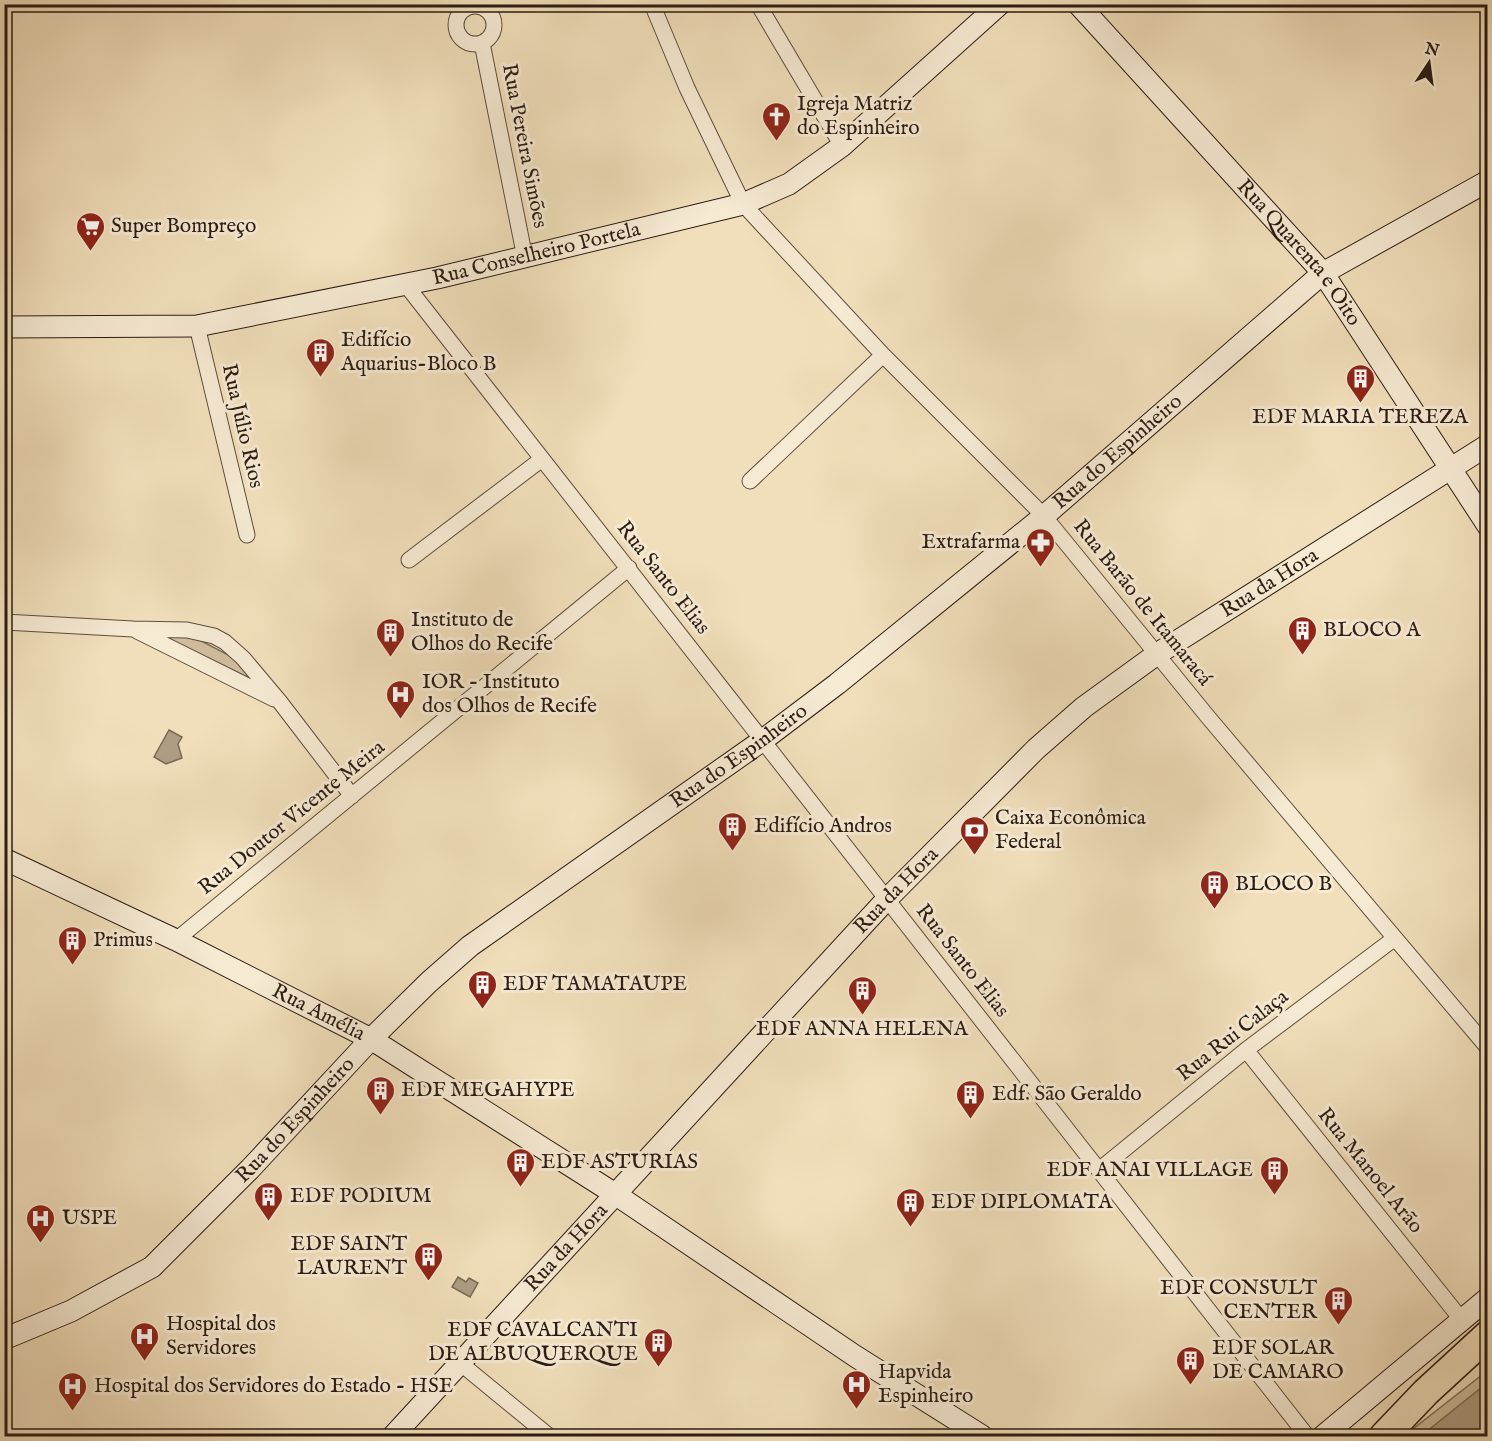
<svg xmlns="http://www.w3.org/2000/svg" width="1492" height="1441" font-family="'IM FELL English',serif">
  <style>
    .green { fill: #d0be9e; stroke: #7e6d58; stroke-width: 1.5 }
    .water { fill: #ae9d82; stroke: #7a6956; stroke-width: 1.5 }
    .lines { fill: none; stroke-linecap: round; stroke-linejoin: round }
    .street-casing { stroke: #5d4d3d; stroke-width: 17 }
    .secondary-casing { stroke: #2c1c13; stroke-width: 23 }
    .highway-casing { stroke: #2c1c13; stroke-width: 31 }
    .street { stroke: #f6ead3; stroke-width: 15 }
    .secondary { stroke: #f6ead3; stroke-width: 21 }
    .highway { stroke: #f1dfbb; stroke-width: 28 }
    .labels { text-anchor: middle; dominant-baseline: central; stroke-width: 6; stroke-linejoin: round; paint-order: stroke }
    .poi-label { font-size: 21px; fill: #2c1c13; stroke: #f6ead3; text-anchor: start }
    .street-label { font-size: 21px; fill: #2c1c13; stroke: #f6ead3 }
  </style>
  <rect width="100%" height="100%" fill="#f1dfbb"/>
  <filter id="stains"><feTurbulence type="fractalNoise" baseFrequency=".00333" numOctaves="4"/><feColorMatrix values="0 0 0 0 .2 0 0 0 0 .09 0 0 0 0 .02 0 0 0 .5 -.17"/></filter>
  <radialGradient id="worn" r=".72"><stop offset=".6" stop-color="#630" stop-opacity="0"/><stop offset="1" stop-color="#630" stop-opacity=".3"/></radialGradient>
  <!-- green -->
  <path class="green" d="M139,633L188,634L236,659L273,697Z
    M1487,1371V1436H1404Z"/>
  <!-- water -->
  <path class="water" d="M169,730L182,737L178,744L182,758L166,764L154,757Z
    M458,1277L466,1282L469,1278L478,1283L470,1297L452,1287Z
    M1487,1383V1427L1476,1436H1421Z"/>
  <g class="lines">
    <defs>
      <path id="street" d="M652,4L687,88L743,204L883,355L1044,516L1208,717L1488,1048
        M758,4L842,146
        M456 25a19 19 0 1 1 38 0a19 19 0 1 1-38 0Z
        M482,43L525,258
        M406,285L1307,1436
        M197,326L247,535
        M750,481L883,355
        M409,560L542,459
        M4,622L133,629L187,630L214,636L225,642L243,658L280,702L352,796
        M137,631L274,699
        M176,940L629,568
        M1246,1050L1461,1319
        M1099,1170L1246,1050L1395,938
        M460,1363L549,1436"/>
      <g id="secondary">
        <path id="s1" d="M1078,4L1323,273L1488,526"/>
        <path id="s2" d="M4,327L197,326L437,278L743,204L789,184L842,146L1000,4"/>
        <path id="s3" d="M4,859L176,940L371,1039L615,1194L855,1356L982,1436"/>
        <path id="s4" d="M4,1339L71,1311L152,1267L250,1169L371,1039L429,982L470,946L763,740L837,684L1044,516L1323,273L1488,181"/>
        <path id="s5" d="M393,1436L887,899L1036,749L1084,707L1157,654L1488,445"/>
        <path d="M1323,1436L1488,1298"/>
      </g>
      <path id="highway" d="M1384,1436L1426,1392L1488,1335"/>
    </defs>
    <!-- street casing -->
    <use href="#street" class="street-casing"/>
    <!-- secondary casing -->
    <use href="#secondary" class="secondary-casing"/>
    <!-- highway casing -->
    <use href="#highway" class="highway-casing"/>
    <!-- street -->
    <use href="#street" class="street"/>
    <!-- secondary -->
    <use href="#secondary" class="secondary"/>
    <!-- highway -->
    <use href="#highway" class="highway"/>
  </g>
  <!-- icons -->
  <defs>
    <symbol id="church-pin" viewBox="-11 -11 22 30"><path d="M0 17L-7.5 6A9.5 9.5 0 1 1 7.5 6Z" fill="#8f2418" stroke="#f6ead3"/><path d="M-1.2-6h2.4v3.5h3.3v2.4h-3.3V6h-2.4V-.1h-3.3v-2.4h3.3Z" fill="#fff"/></symbol>
    <symbol id="supermarket-pin" viewBox="-11 -11 22 30"><path d="M0 17L-7.5 6A9.5 9.5 0 1 1 7.5 6Z" fill="#8f2418" stroke="#f6ead3"/><path d="M-6-5.5h2.5l.6 2H6L4.5 2H-2.5L-4.4-4H-6ZM-1.5 3.2a1.3 1.3 0 1 0 .1 0ZM3 3.2a1.3 1.3 0 1 0 .1 0Z" fill="#fff"/></symbol>
    <symbol id="building-pin" viewBox="-11 -11 22 30"><path d="M0 17L-7.5 6A9.5 9.5 0 1 1 7.5 6Z" fill="#8f2418" stroke="#f6ead3"/><path d="M-4-6H4V6H1V3H-1V6H-4ZM-2.5-4.3h1.7v1.8h-1.7ZM.8-4.3h1.7v1.8H.8ZM-2.5-1h1.7V.8h-1.7ZM.8-1h1.7V.8H.8Z" fill="#fff"/></symbol>
    <symbol id="pharmacy-pin" viewBox="-11 -11 22 30"><path d="M0 17L-7.5 6A9.5 9.5 0 1 1 7.5 6Z" fill="#8f2418" stroke="#f6ead3"/><path d="M-2-6h4v4h4v4h-4v4h-4v-4h-4v-4h4Z" fill="#fff"/></symbol>
    <symbol id="hospital-pin" viewBox="-11 -11 22 30"><path d="M0 17L-7.5 6A9.5 9.5 0 1 1 7.5 6Z" fill="#8f2418" stroke="#f6ead3"/><path d="M-5-5h3v3.5h4V-5h3V5h-3V1.5h-4V5h-3Z" fill="#fff"/></symbol>
    <symbol id="bank-pin" viewBox="-11 -11 22 30"><path d="M0 17L-7.5 6A9.5 9.5 0 1 1 7.5 6Z" fill="#8f2418" stroke="#f6ead3"/><path d="M-6-4H6V4H-6ZM0-2.3a2.3 2.3 0 1 0 0 4.6a2.3 2.3 0 1 0 0-4.6Z" fill="#fff"/></symbol>
  </defs>
  <g fill-rule="evenodd">
    <use href="#church-pin" x="760" y="100" width="33" height="45"/>
    <use href="#supermarket-pin" x="74" y="210" width="33" height="45"/>
    <use href="#building-pin" x="304" y="336" width="33" height="45"/>
    <use href="#building-pin" x="1344" y="362" width="33" height="45"/>
    <use href="#pharmacy-pin" x="1024" y="526" width="33" height="45"/>
    <use href="#building-pin" x="1286" y="614" width="33" height="45"/>
    <use href="#building-pin" x="374" y="616" width="33" height="45"/>
    <use href="#hospital-pin" x="384" y="678" width="33" height="45"/>
    <use href="#building-pin" x="716" y="810" width="33" height="45"/>
    <use href="#bank-pin" x="958" y="814" width="33" height="45"/>
    <use href="#building-pin" x="1198" y="868" width="33" height="45"/>
    <use href="#building-pin" x="56" y="924" width="33" height="45"/>
    <use href="#building-pin" x="466" y="968" width="33" height="45"/>
    <use href="#building-pin" x="846" y="974" width="33" height="45"/>
    <use href="#building-pin" x="364" y="1074" width="33" height="45"/>
    <use href="#building-pin" x="954" y="1078" width="33" height="45"/>
    <use href="#building-pin" x="504" y="1146" width="33" height="45"/>
    <use href="#building-pin" x="1258" y="1154" width="33" height="45"/>
    <use href="#building-pin" x="252" y="1180" width="33" height="45"/>
    <use href="#building-pin" x="894" y="1186" width="33" height="45"/>
    <use href="#hospital-pin" x="24" y="1202" width="33" height="45"/>
    <use href="#building-pin" x="412" y="1240" width="33" height="45"/>
    <use href="#building-pin" x="1322" y="1284" width="33" height="45"/>
    <use href="#hospital-pin" x="128" y="1320" width="33" height="45"/>
    <use href="#building-pin" x="642" y="1326" width="33" height="45"/>
    <use href="#building-pin" x="1174" y="1344" width="33" height="45"/>
    <use href="#hospital-pin" x="840" y="1368" width="33" height="45"/>
    <use href="#hospital-pin" x="56" y="1370" width="33" height="45"/>
  </g>
  <g class="labels">
    <!-- poi labels -->
    <g class="poi-label">
      <text x="797" y="104">Igreja Matriz<tspan x="797" dy="24">do Espinheiro</tspan></text>
      <text x="111" y="226">Super Bompreço</text>
      <text x="341" y="340">Edifício<tspan x="341" dy="24">Aquarius-Bloco B</tspan></text>
      <text x="1360" y="417" text-anchor="middle">EDF MARIA TEREZA</text>
      <text x="1020" y="542" text-anchor="end">Extrafarma</text>
      <text x="411" y="620">Instituto de<tspan x="411" dy="24">Olhos do Recife</tspan></text>
      <text x="1323" y="630">BLOCO A</text>
      <text x="422" y="682">IOR - Instituto<tspan x="422" dy="24">dos Olhos de Recife</tspan></text>
      <text x="995" y="818">Caixa Econômica<tspan x="995" dy="24">Federal</tspan></text>
      <text x="754" y="826">Edifício Andros</text>
      <text x="1235" y="884">BLOCO B</text>
      <text x="93" y="940">Primus</text>
      <text x="503" y="984">EDF TAMATAUPE</text>
      <text x="862" y="1029" text-anchor="middle">EDF ANNA HELENA</text>
      <text x="401" y="1090">EDF MEGAHYPE</text>
      <text x="992" y="1094">Edf. São Geraldo</text>
      <text x="541" y="1162">EDF ASTURIAS</text>
      <text x="1253" y="1170" text-anchor="end">EDF ANAI VILLAGE</text>
      <text x="290" y="1196">EDF PODIUM</text>
      <text x="931" y="1202">EDF DIPLOMATA</text>
      <text x="62" y="1218">USPE</text>
      <text x="407" y="1244" text-anchor="end">EDF SAINT<tspan x="407" dy="24">LAURENT</tspan></text>
      <text x="1317" y="1288" text-anchor="end">EDF CONSULT<tspan x="1317" dy="24">CENTER</tspan></text>
      <text x="166" y="1324">Hospital dos<tspan x="166" dy="24">Servidores</tspan></text>
      <text x="638" y="1330" text-anchor="end">EDF CAVALCANTI<tspan x="638" dy="24">DE ALBUQUERQUE</tspan></text>
      <text x="1212" y="1348">EDF SOLAR<tspan x="1212" dy="24">DE CAMARO</tspan></text>
      <text x="878" y="1372">Hapvida<tspan x="878" dy="24">Espinheiro</tspan></text>
      <text x="94" y="1386">Hospital dos Servidores do Estado - HSE</text>
    </g>
    <!-- street labels -->
    <g class="street-label">
      <text transform="translate(524 146) rotate(79)">Rua Pereira Simões</text>
      <text stroke="none"><textPath href="#s2" startOffset="540">Rua Conselheiro Portela</textPath></text>
      <text stroke="none"><textPath href="#s1" startOffset="333">Rua Quarenta e Oito</textPath></text>
      <text transform="translate(242 426) rotate(77)">Rua Júlio Rios</text>
      <text stroke="none"><textPath href="#s4" startOffset="1432">Rua do Espinheiro</textPath></text>
      <text transform="translate(663 578) rotate(52)">Rua Santo Elias</text>
      <text stroke="none"><textPath href="#s5" startOffset="1228">Rua da Hora</textPath></text>
      <text transform="translate(1142 603) rotate(51)">Rua Barão de Itamaracá</text>
      <text stroke="none"><textPath href="#s4" startOffset="946">Rua do Espinheiro</textPath></text>
      <text transform="translate(292 818) rotate(-39)">Rua Doutor Vicente Meira</text>
      <text stroke="none"><textPath href="#s5" startOffset="742">Rua da Hora</textPath></text>
      <text transform="translate(962 961) rotate(52)">Rua Santo Elias</text>
      <text stroke="none"><textPath href="#s3" startOffset="350">Rua Amélia</textPath></text>
      <text transform="translate(1233 1036) rotate(-38)">Rua Rui Calaça</text>
      <text stroke="none"><textPath href="#s4" startOffset="370">Rua do Espinheiro</textPath></text>
      <text transform="translate(1370 1171) rotate(51)">Rua Manoel Arão</text>
      <text stroke="none"><textPath href="#s5" startOffset="256">Rua da Hora</textPath></text>
    </g>
  </g>
  <!-- margin -->
  <rect width="1492" height="1441" fill="none" stroke="#f1dfbb" stroke-width="24"/>
  <rect x="6" y="6" width="1480" height="1429" fill="none" stroke="#2c1c13" stroke-width="3"/>
  <rect x="12" y="12" width="1468" height="1417" fill="none" stroke="#2c1c13" stroke-width="1.5"/>
  <!-- north arrow -->
  <g transform="translate(1429 63) rotate(13)" stroke="#f6ead3" stroke-width="4.5" paint-order="stroke">
  <path d="M0-4.5L10 22L0 15L-10 22Z" fill="#2c1c13"/>
  <text y="-9" font-size="16" font-weight="bold" text-anchor="middle" fill="#2c1c13">N</text>
  </g>
  <rect width="100%" height="100%" filter="url(#stains)"/>
  <rect width="100%" height="100%" fill="url(#worn)"/>
</svg>
